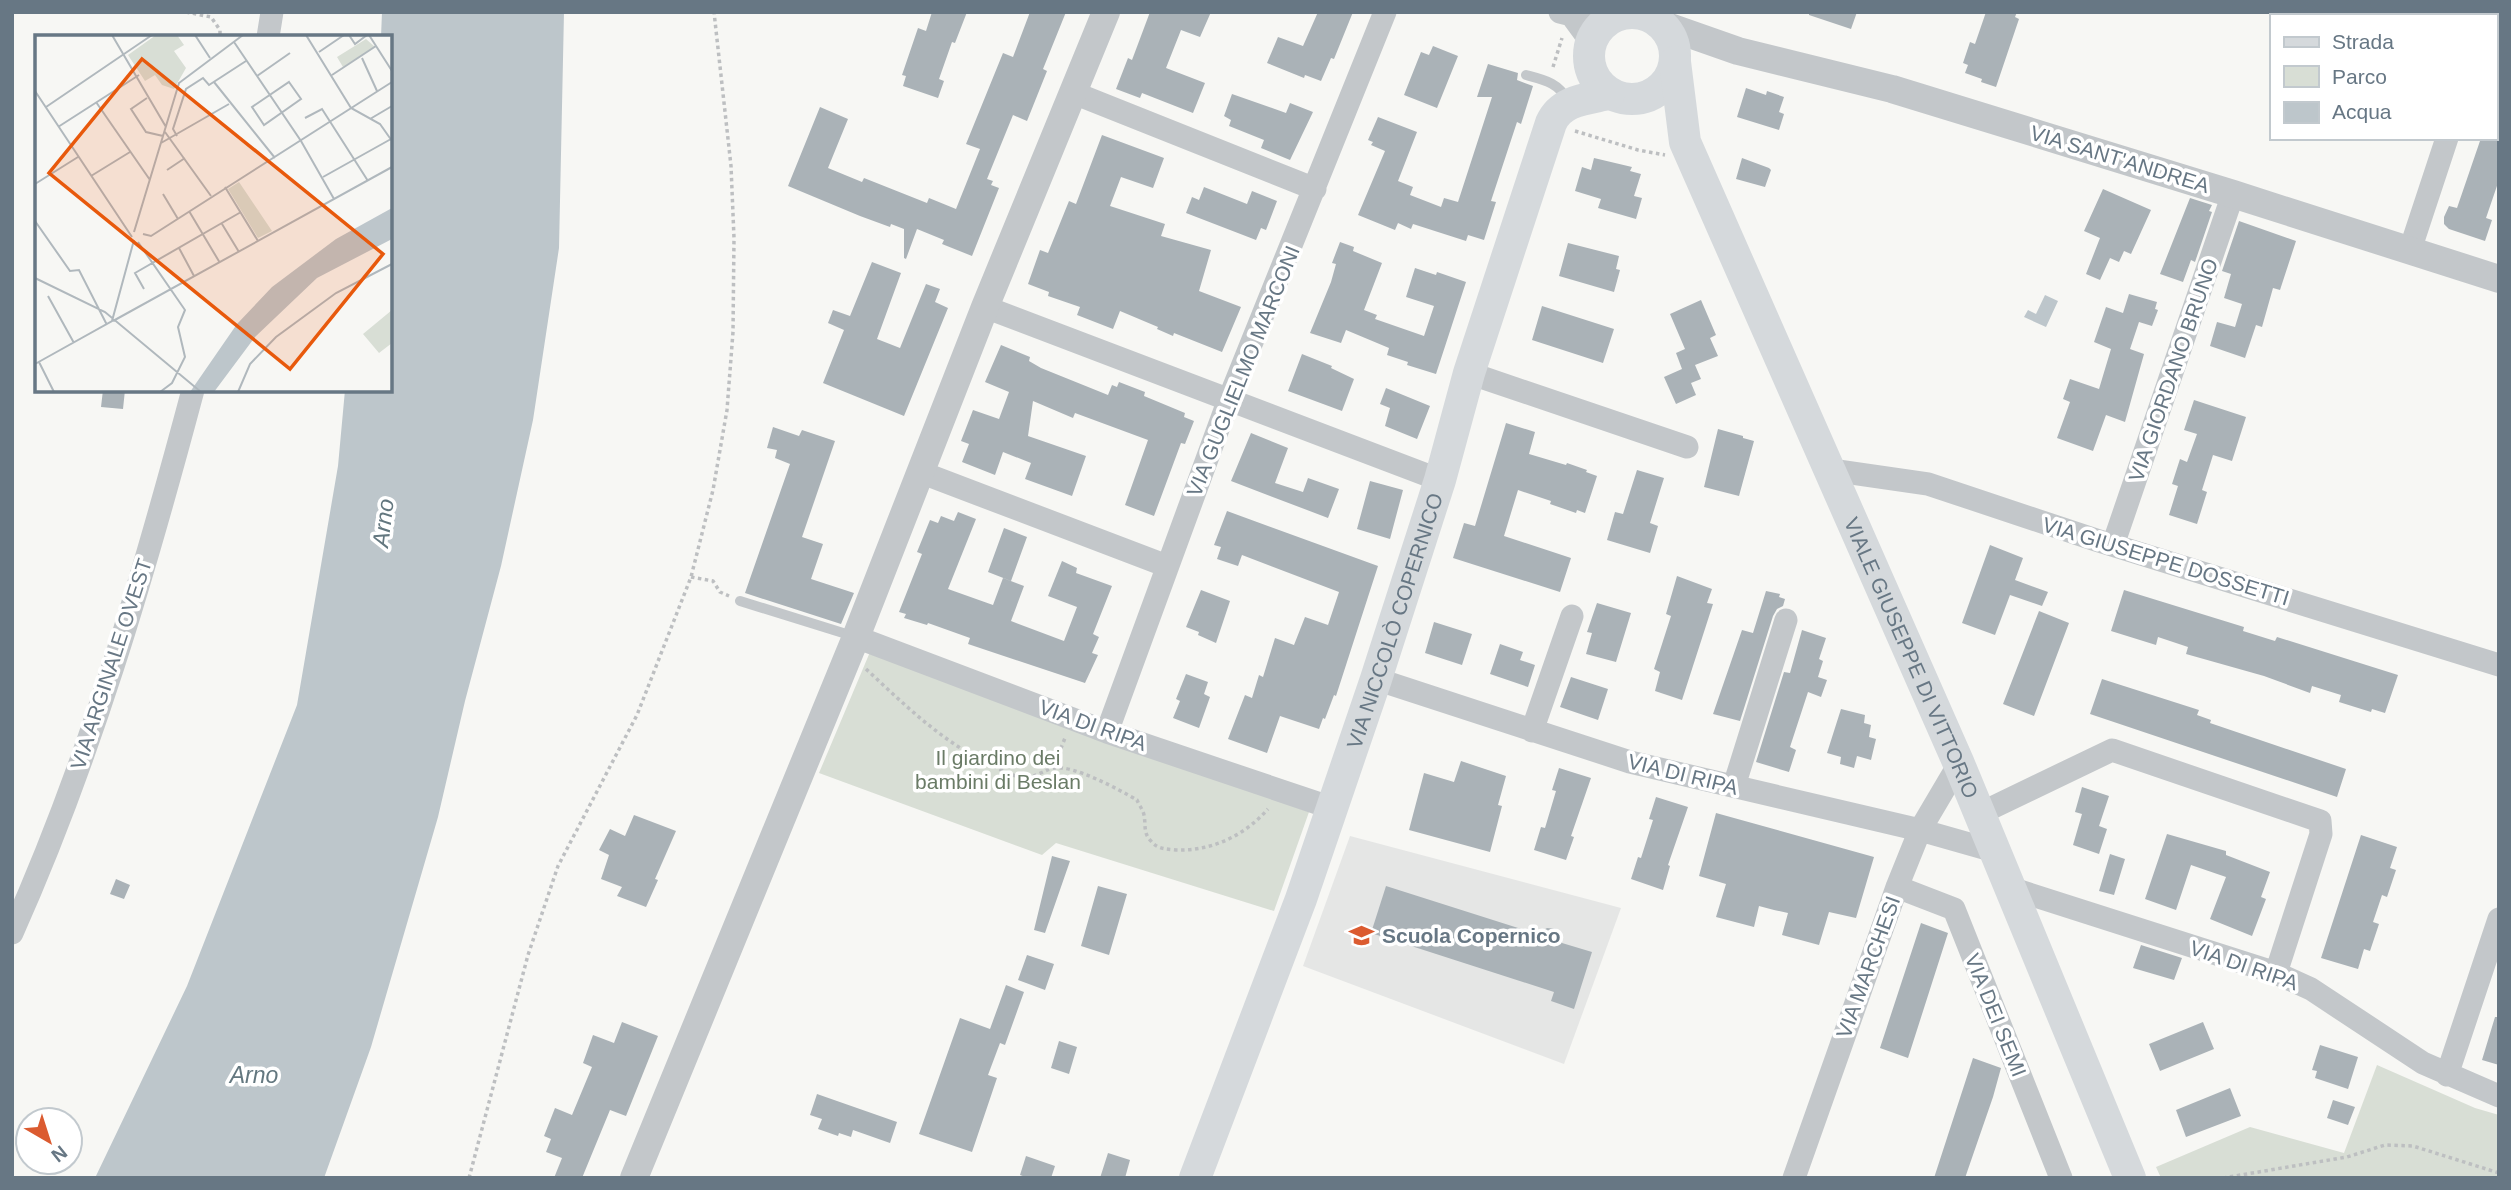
<svg xmlns="http://www.w3.org/2000/svg" width="2511" height="1190" font-family="Arial,sans-serif">
  <style>
    .built { fill: #e5e6e5 }
    .green { fill: #d8ded5 }
    .water { fill: #bdc6cb }
    .building { fill: #aab2b7 }
    .lines { fill: none; stroke-linecap: round; stroke-linejoin: round }
    .path { stroke: #bdbfc1; stroke-width: 3.5; stroke-dasharray: 3.5 3.5; stroke-linecap: butt }
    .service { stroke: #c3c7ca; stroke-width: 10 }
    .minor { stroke: #c3c7ca; stroke-width: 23 }
    .tertiary { stroke: #c3c7ca; stroke-width: 28 }
    .secondary { stroke: #d5d9dc; stroke-width: 32 }
    .labels { text-anchor: middle; dominant-baseline: central; stroke-width: 7; stroke-linejoin: round; paint-order: stroke }
    .street-label { font-size: 21px; fill: #677784; stroke: #fff }
    .park-label { font-size: 21px; fill: #6a7b66; stroke: #fff }
    .poi-label { font-size: 21px; font-weight: bold; fill: #677784; stroke: #fff; text-anchor: start }
    .water-label { font-size: 23px; font-style: italic; fill: #63777f; stroke: #fff }
    .inset-road { fill: none; stroke: #b0b8bd; stroke-width: 2 }
    .view { fill: #e8590c; fill-opacity: 0.15; stroke: #e8590c; stroke-width: 3.5 }
    .inset-edge { fill: none; stroke: #677784; stroke-width: 3.5 }
  </style>
  <rect width="100%" height="100%" fill="#f7f7f4"/>
  <!-- built -->
  <path class="built" d="M1350,836L1621,908L1564,1064L1303,966Z"/>
  <!-- green -->
  <path class="green" d="M870,652L1309,812L1274,911L1056,843L1042,855L819,773Z
    M2377,1065L2475,1108L2499,1115V1178H2161L2156,1167L2250,1127L2344,1153Z"/>
  <!-- water -->
  <path class="water" d="M382,12H564L559,248L533,420L501,566L465,701L438,817L371,1047L324,1178H95L187,986L297,705L338,466L345,390H390V37H381Z
    M2045,295L2058,301L2046,327L2024,317L2028,310L2036,314Z"/>
  <!-- building -->
  <path class="building" d="M932,12H967L955,43L952,42L939,79L944,81L938,98L903,86L906,76L902,75L918,28L926,31Z
    M1030,12H1066L1043,69L1047,71L1027,121L1013,115L987,179L993,181L991,185L999,188L972,256L942,244L944,240L917,229L906,259L904,258V229L891,224L890,227L860,216L788,186L820,107L848,119L828,168L862,182L864,178L927,203L929,198L956,209L980,149L966,144L1003,53L1013,57Z
    M1150,12H1211L1200,37L1181,30L1166,68L1205,83L1193,113L1142,93L1140,98L1116,89L1128,58L1132,60Z
    M1318,12H1353L1334,59L1331,58L1321,81L1305,75L1304,78L1267,63L1278,37L1303,46Z
    M1809,12H1857L1851,29L1809,15Z
    M1986,12H2017L2015,17L2019,19L1996,87L1981,82L1982,79L1965,73L1968,65L1963,63L1970,42L1975,44Z
    M1433,46L1458,56L1437,108L1404,95L1421,52L1429,55Z
    M1488,64L1518,73L1517,80L1533,86L1521,124L1517,122L1491,201L1496,202L1484,240L1468,235L1466,241L1413,224L1411,229L1398,223L1395,230L1358,215L1385,151L1371,145L1373,142L1368,140L1378,117L1417,132L1398,181L1413,187L1410,195L1441,207L1444,198L1458,202L1492,97H1477Z
    M1746,88L1766,95L1767,91L1784,97L1779,112L1784,114L1779,130L1737,117Z
    M1232,94L1286,113L1290,103L1313,112L1290,160L1261,148L1264,140L1229,126L1231,120L1224,116Z
    M1102,135L1164,158L1153,188L1121,177L1110,206L1165,224L1161,236L1211,250L1199,291L1241,307L1222,352L1174,333L1173,336L1157,329L1158,327L1120,311L1113,329L1077,315L1080,307L1048,296L1049,292L1028,284L1040,250L1048,253L1069,201L1076,204Z
    M2481,138H2499V180L2486,218L2492,220L2485,241L2449,229L2444,224V217L2449,206L2457,208Z
    M1594,158L1632,167L1630,171L1641,174L1634,196L1642,198L1636,219L1598,208L1601,199L1575,191L1582,167L1591,170Z
    M1742,158L1769,168L1771,170L1765,187L1736,179Z
    M1204,187L1247,204L1252,191L1277,201L1266,230L1261,228L1256,240L1186,213L1192,197L1199,200Z
    M2103,189L2151,210L2131,254L2124,251L2119,262L2110,258L2100,280L2086,274L2100,238L2084,231Z
    M2190,198L2212,205L2209,211L2212,212L2195,262L2191,260L2183,282L2160,274Z
    M2239,221L2296,241L2280,290L2273,288L2262,327L2256,325L2245,358L2210,346L2217,322L2235,327L2242,304L2224,298L2231,274L2222,271Z
    M1340,242L1354,247L1353,251L1382,263L1364,310L1377,315L1375,319L1424,336L1434,306L1406,297L1415,268L1436,275L1437,272L1466,282L1436,374L1407,365L1408,362L1387,355L1389,348L1346,330L1341,343L1310,333L1331,282L1336,264L1332,263Z
    M1568,243L1619,256L1616,269L1620,270L1614,292L1559,276Z
    M872,262L901,273L877,339L900,348L926,284L940,289L935,302L948,308L904,416L823,383L844,330L828,323L833,310L850,316Z
    M2129,294L2157,302L2155,309L2158,310L2152,326L2139,322L2130,349L2144,354L2125,422L2106,415L2093,451L2057,438L2070,402L2063,399L2070,379L2099,389L2111,349L2094,342L2106,307L2123,313Z
    M1701,300L1716,335L1710,338L1718,356L1695,365L1701,379L1691,383L1696,395L1676,404L1664,377L1682,369L1676,353L1685,349L1670,314Z
    M1542,306L1614,329L1603,363L1532,340Z
    M1001,345L1030,357L1029,361L1041,368L1108,395L1112,385L1117,387L1119,382L1145,392L1144,396L1185,413L1184,417L1194,421L1185,444L1181,443L1154,516L1125,505L1148,440L1075,413L1073,418L1033,401L1028,436L1086,456L1072,496L1025,479L1031,463L1003,452L995,475L962,462L969,444L961,441L973,410L999,419L1009,392L985,382Z
    M1302,354L1332,366L1331,368L1354,379L1342,411L1288,391Z
    M1386,388L1430,406L1417,439L1385,426L1390,408L1380,404Z
    M103,390H125L123,409L101,407Z
    M2194,400L2246,417L2232,461L2213,455L2202,490L2207,492L2197,524L2169,515L2178,486L2172,484L2180,459L2187,462L2197,434L2184,430Z
    M1506,423L1535,432L1529,454L1566,465L1567,463L1587,470L1586,472L1597,476L1585,513L1577,510L1576,513L1550,504L1551,501L1518,490L1504,536L1571,558L1560,592L1453,558L1464,523L1475,526Z
    M773,427L799,436L802,430L835,441L802,537L823,544L811,579L854,593L841,624L745,593L790,464L775,458L777,450L767,448Z
    M1718,429L1743,436V438L1754,441L1739,496L1704,487Z
    M1251,433L1288,448L1275,483L1303,492L1308,478L1339,489L1328,518L1231,481Z
    M1637,470L1664,478L1650,523L1658,526L1650,553L1607,540L1615,512L1623,514Z
    M1370,481L1403,490L1390,539L1357,529Z
    M1227,511L1378,566L1336,696L1334,695L1325,719L1323,718L1319,729L1280,716L1267,753L1228,739L1245,695L1252,698L1259,675L1263,677L1275,638L1294,645L1305,617L1328,625L1339,592L1242,555L1238,566L1217,559L1221,547L1214,545Z
    M958,512L976,519L948,589L993,605L1003,578L1024,586L1011,621L1064,641L1077,607L1048,596L1062,561L1077,568L1076,573L1112,586L1093,634L1099,637L1092,653L1098,655L1085,683L968,644L970,638L928,623L927,625L904,618L906,614L899,612L922,554L917,552L930,520L938,523L941,516L954,521Z
    M1004,528L1027,537L1011,581L988,572Z
    M1990,545L2023,558L2015,580L2048,592L2042,606L2010,595L1995,635L1962,623Z
    M1677,576L1712,589L1707,603L1713,604L1682,700L1655,691L1660,672L1654,669L1671,616L1666,614Z
    M1201,590L1230,601L1216,643L1198,635L1199,632L1186,627Z
    M2124,590L2244,627L2243,631L2275,641L2277,637L2398,675L2385,713L2372,709L2371,712L2339,702L2341,695L2312,686L2310,693L2264,676L2186,654L2188,647L2158,637L2156,645L2111,631Z
    M1766,591L1780,594L1779,597L1785,599L1783,606L1777,609L1773,616L1740,721L1713,714L1742,630L1753,633Z
    M1597,603L1631,613L1616,662L1586,654L1592,633L1587,632Z
    M2039,611L2069,623L2034,716L2003,704Z
    M1434,622L1472,634L1462,665L1425,653Z
    M1802,630L1826,638L1819,659L1823,661L1818,677L1827,680L1821,697L1808,692L1790,747L1796,750L1789,772L1756,762L1784,672L1790,673Z
    M1500,644L1523,652L1520,660L1535,665L1528,687L1490,674Z
    M1186,674L1208,682L1204,694L1210,697L1199,728L1173,718L1180,701L1176,699Z
    M1571,677L1608,689L1598,720L1560,707Z
    M2102,679L2199,710L2197,715L2211,720L2210,723L2346,769L2337,797L2090,714Z
    M1841,709L1865,715L1864,723L1871,725L1869,737L1876,739L1871,760L1857,756L1854,768L1840,764L1841,757L1827,753Z
    M1461,761L1506,776L1498,805L1502,806L1490,852L1409,830L1424,773L1454,782Z
    M1559,768L1591,778L1571,836L1574,837L1566,860L1534,850L1541,827L1545,828L1556,791L1552,790Z
    M2082,787L2109,796L2099,826L2107,829L2099,854L2073,845L2082,814L2075,812Z
    M1656,797L1688,807L1668,865L1670,866L1663,890L1631,879L1638,857L1641,858L1653,820L1649,819Z
    M1716,813L1874,857L1856,918L1829,912L1819,945L1782,935L1788,913L1774,910L1759,906L1754,927L1716,917L1726,884L1699,876Z
    M634,815L676,831L655,879L658,880L646,907L617,896L622,887L601,879L609,855L599,850L610,829L625,836Z
    M2167,834L2226,851V855L2270,872L2261,897L2266,899L2252,936L2210,919L2226,877L2191,865L2176,910L2145,899Z
    M2361,835L2397,847L2390,868L2396,870L2387,897L2382,895L2373,922L2379,924L2370,951L2364,949L2358,969L2321,958Z
    M2110,854L2125,859L2114,895L2099,891Z
    M1052,856L1070,861L1045,933L1034,930Z
    M116,879L130,885L124,899L110,894Z
    M1098,886L1127,894L1109,955L1081,946Z
    M1386,886L1537,934L1547,928L1557,929L1562,943L1592,952L1574,1009L1551,1001L1554,992L1371,933Z
    M1921,923L1948,933L1908,1058L1880,1048Z
    M2141,945L2182,958L2174,980L2133,968Z
    M1027,955L1054,964L1045,990L1018,980Z
    M1006,985L1024,992L1005,1045L1000,1043L988,1075L997,1078L972,1152L919,1134L960,1018L990,1029Z
    M2495,1017H2499V1065L2482,1060Z
    M622,1022L658,1036L626,1116L610,1110L582,1178H554L562,1158L546,1152L551,1139L544,1136L555,1108L572,1115L592,1067L583,1063L593,1035L614,1043Z
    M2203,1022L2214,1049L2160,1071L2149,1044Z
    M1059,1041L1077,1047L1069,1074L1051,1068Z
    M2320,1045L2358,1057L2348,1089L2315,1078L2317,1071L2312,1070Z
    M1973,1058L2001,1068L1993,1097L1965,1178H1934Z
    M2230,1088L2241,1116L2186,1137L2176,1110Z
    M817,1094L897,1122L890,1143L853,1130L851,1137L839,1133L838,1136L818,1129L822,1119L810,1115Z
    M2333,1100L2355,1107L2348,1125L2327,1118Z
    M1108,1153L1130,1160L1125,1178H1100Z
    M1026,1156L1055,1166L1051,1178H1028L1020,1175Z"/>
  <g class="lines">
    <!-- path -->
    <path class="path" d="M186,12L211,17L220,30V37
      M1553,67L1562,38
      M1575,131L1638,150L1665,155
      M691,577L713,581L720,592L729,596
      M866,669C905,705 943,743 993,766C1000,769 1009,775 1017,776C1035,780 1039,772 1053,768C1072,764 1120,790 1137,800C1139,805 1143,810 1144,815C1146,825 1143,833 1151,841C1157,849 1166,849 1176,850C1212,851 1244,836 1268,809
      M1053,768L1065,738
      M469,1178L528,955L558,866L637,715L691,577L713,490L727,410L733,332L734,238L731,166L714,12
      M2223,1178L2347,1157L2385,1145L2413,1146L2499,1173"/>
    <!-- service -->
    <path class="service" d="M1526,75C1545,80 1559,83 1568,101
      M740,601L856,637"/>
    <!-- minor -->
    <path class="minor" d="M1560,12L1604,23
      M1572,16L1591,42
      M2488,16L2489,12
      M268,37L272,12
      M1074,93L1315,189
      M2410,250L2447,138
      M985,307L1440,480
      M1469,373L1687,447
      M1831,470L1928,484L2096,540L2499,665
      M920,472L1167,566
      M2113,545L2233,194
      M856,637L1107,732L1332,808
      M1376,679L1630,762L1920,830L1994,851
      M1532,731L1572,616
      M1107,732L1229,399L1385,12
      M1734,786L1786,620
      M1979,814L2112,750L2320,821L2321,834L2276,973
      M1897,887L1954,909L2061,1178
      M2010,888L2276,973L2311,989L2423,1063L2499,1096
      M12,933C90,759 144,574 193,390
      M2447,1075L2499,919
      M1794,1178L1897,887L1920,830L1959,764"/>
    <!-- tertiary -->
    <path class="tertiary" d="M1661,24L1738,51L1892,89L2233,194L2499,279
      M634,1178L856,637L985,307L1106,12"/>
    <!-- secondary -->
    <g class="secondary">
      <circle cx="1632" cy="56" r="43"/>
      <path id="s1" d="M1675,62L1685,142L1959,764L2130,1178"/>
      <path id="s2" d="M1195,1178L1301,899L1376,679L1440,480L1469,373L1551,123C1561,100 1587,99 1609,94"/>
    </g>
  </g>
  <!-- icons -->
  <defs>
    <symbol id="school-bare" viewBox="-9 -9 18 18"><path d="M0-5L7-2L0 1L-7-2ZM-4 1L0 2.5L4 1V4Q0 6-4 4Z" fill="#db5b30" stroke="#fff" stroke-width="2.5" paint-order="stroke"/></symbol>
  </defs>
  <g fill-rule="evenodd">
    <use href="#school-bare" x="1344" y="918" width="35" height="35"/>
  </g>
  <g class="labels">
    <!-- street labels -->
    <g class="street-label">
      <text transform="translate(2120 159) rotate(17)">VIA SANT'ANDREA</text>
      <text transform="translate(2173 370) rotate(-71)">VIA GIORDANO BRUNO</text>
      <text transform="translate(1243 371) rotate(-68)">VIA GUGLIELMO MARCONI</text>
      <text transform="translate(2166 561) rotate(17)">VIA GIUSEPPE DOSSETTI</text>
      <text stroke="none"><textPath href="#s2" startOffset="592">VIA NICCOLÒ COPERNICO</textPath></text>
      <text stroke="none"><textPath href="#s1" startOffset="644">VIALE GIUSEPPE DI VITTORIO</textPath></text>
      <text transform="translate(111 664) rotate(-72)">VIA ARGINALE OVEST</text>
      <text transform="translate(1093 725) rotate(20)">VIA DI RIPA</text>
      <text transform="translate(1683 774) rotate(14)">VIA DI RIPA</text>
      <text transform="translate(2244 965) rotate(19)">VIA DI RIPA</text>
      <text transform="translate(1868 967) rotate(-70)">VIA MARCHESI</text>
      <text transform="translate(1996 1015) rotate(68)">VIA DEI SEMI</text>
    </g>
    <!-- park labels -->
    <g class="park-label">
      <text x="998" y="757">Il giardino dei<tspan x="998" dy="24">bambini di Beslan</tspan></text>
    </g>
    <!-- poi labels -->
    <g class="poi-label">
      <text x="1382" y="935">Scuola Copernico</text>
    </g>
    <!-- water labels -->
    <g class="water-label">
      <text transform="translate(383 523) rotate(-83)">Arno</text>
      <text x="254" y="1075">Arno</text>
    </g>
  </g>
  <!-- overview -->
  <g transform="translate(35 35)">
    <rect width="357" height="357" fill="#f7f7f4"/>
    <path d="M121,0H142L149,10L139,16L151,33L139,54L127,50L120,40L110,46L93,20ZM331,4L340,12L308,32L302,22ZM204,147L237,196L223,203L193,154ZM357,275V308L344,318L328,299Z" fill="#d8ded5"/>
    <path d="M357,173V204L282,243L220,302L179,357H155L202,289L237,252L301,204Z" fill="#bdc6cb"/>
    <path class="inset-road" d="M77,0L131,92M160,0L175,23M271,0L316,73L345,89L357,106M314,0L320,9L332,0M334,0L357,36M199,7L266,106L299,164M284,17L309,0M327,23L342,56M297,40L341,11M222,41L255,18M179,47L240,123M254,47L266,64L229,90L217,72ZM0,56L97,202M112,63L96,74L111,97L128,101M61,67L115,145M11,72L117,0M270,83L287,74L333,146M335,84L357,71M23,92L104,40M130,97L176,161M142,101L138,94L151,54L168,43L174,50L211,26M126,108L194,69M132,135L150,123M56,141L95,117M288,142L356,104M0,149L43,122M190,152L223,206M128,159L143,184M154,176L185,228M0,186L35,236L44,235L72,290M187,189L204,217M99,197L144,48L208,0M108,199L116,201L357,47M103,207L150,275L143,292L150,322L137,348L125,357M144,213L159,241M0,243L70,277L166,357M109,254L100,238L206,177M13,261L39,308M78,286L357,132M4,327L19,357M0,329L77,286L99,205M203,357L215,329L241,302L301,258L357,229"/>
    <path class="view" d="M107,24L348,219L255,334L14,138Z"/>
    <rect width="357" height="357" class="inset-edge"/>
  </g>
  <!-- border -->
  <rect width="2511" height="1190" fill="none" stroke="#677784" stroke-width="28"/>
  <!-- legend -->
  <rect x="2270" y="14" width="228" height="126" fill="#ffffff" stroke="#c2c9ce" stroke-width="2"/>
  <rect x="2284" y="37" width="35" height="10" fill="#d5d9dc" stroke="#c2c9ce" stroke-width="2"/>
  <text x="2332" y="49" font-size="21" fill="#677784">Strada</text>
  <rect x="2284" y="66" width="35" height="21" fill="#d8ded5" stroke="#c2c9ce" stroke-width="2"/>
  <text x="2332" y="84" font-size="21" fill="#677784">Parco</text>
  <rect x="2284" y="102" width="35" height="21" fill="#bdc6cb" stroke="#c2c9ce" stroke-width="2"/>
  <text x="2332" y="119" font-size="21" fill="#677784">Acqua</text>
  <!-- north arrow -->
  <g transform="translate(49 1141) rotate(141)"><circle r="33" fill="#ffffff" stroke="#c2c9ce" stroke-width="2"/>
  <path d="M0-5L12 26L0 18L-12 26Z" fill="#db5b30"/>
  <text y="-10" font-size="19" font-weight="bold" text-anchor="middle" fill="#677784">N</text>
  </g>
</svg>
